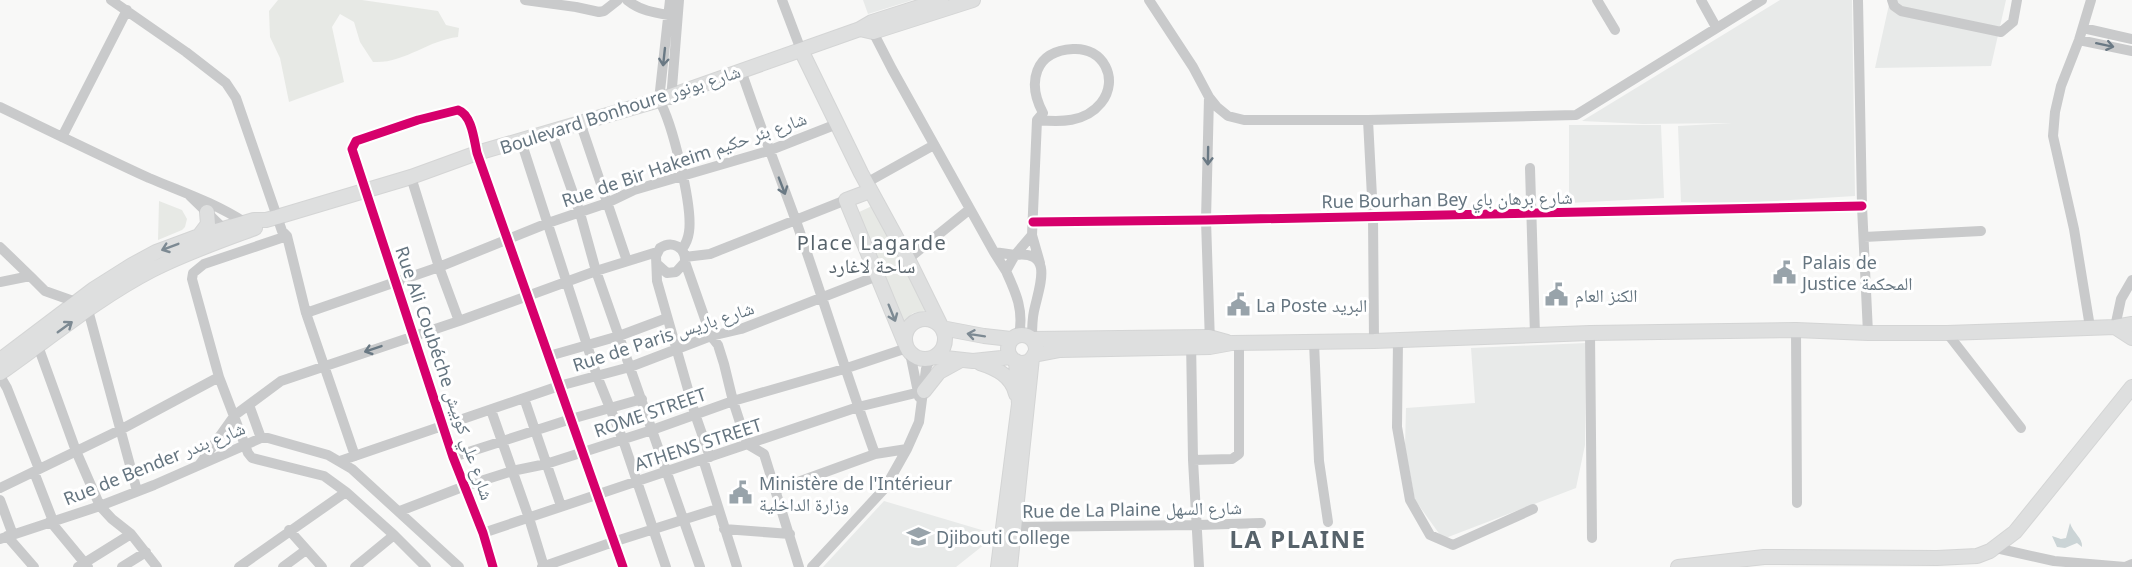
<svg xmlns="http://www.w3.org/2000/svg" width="2132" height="567" font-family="'Noto Sans','Noto Naskh Arabic',sans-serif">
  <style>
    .built { fill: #e8eae9 }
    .green { fill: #e7e9e5 }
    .water { fill: #cbd4d6 }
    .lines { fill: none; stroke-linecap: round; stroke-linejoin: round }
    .major-casing { stroke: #d4d5d5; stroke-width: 16 }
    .minor { stroke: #c9cacb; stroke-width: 10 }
    .major { stroke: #dedfdf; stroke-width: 14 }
    .cycleway-casing { stroke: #fff; stroke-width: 13 }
    .cycleway { stroke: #d6006c; stroke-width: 9 }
    .oneway { stroke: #6a7984 }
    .oneway2 { stroke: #7d8a93 }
    .labels { text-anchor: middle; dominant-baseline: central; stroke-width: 6; stroke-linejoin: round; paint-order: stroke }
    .street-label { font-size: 18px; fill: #657580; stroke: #fff }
    .poi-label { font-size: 18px; fill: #657580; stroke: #fff; text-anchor: start }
    .neighbourhood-label { font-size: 20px; letter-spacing: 1.5px; fill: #57636b; stroke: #fff }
    .district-label { font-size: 24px; font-weight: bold; letter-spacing: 1.5px; fill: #57636b; stroke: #fff }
  </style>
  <rect width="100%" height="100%" fill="#f8f8f7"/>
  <!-- built -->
  <path class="built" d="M863,0H913L868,14Z
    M1780,0H1852L1855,196L1744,203L1681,202L1678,126L1732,123L1643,124L1582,121Z
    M1890,0H2006L1991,66L1875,68Z
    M1569,125H1661L1664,198L1569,203Z
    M1586,343L1585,445L1576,488L1443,539L1415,500L1405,446L1406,408L1475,403L1471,348Z
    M884,501L985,531V544L956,567H823Z"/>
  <!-- green -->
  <path class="green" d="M278,0H362L438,11L446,25L459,28L458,37C428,40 404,64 373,62L360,42L354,22L340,14L332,27L344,82L289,102L280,58L270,37L269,11Z
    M159,201L182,210L187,219L185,227L182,230L158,240Z
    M872,206L928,310L913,313L902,323L857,213Z"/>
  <!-- water -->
  <path class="water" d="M2070,523C2073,533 2083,538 2082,547L2077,543L2065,548L2057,547L2052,536L2061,539L2066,538Z"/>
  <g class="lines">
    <defs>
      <path id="major" d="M860,29L873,32L973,0
        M801,50L861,173L908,259L942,328L984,336L1011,339
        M870,191L846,200L905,343
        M199,236L208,224L207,212
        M905 339a20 20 0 1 1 40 0a20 20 0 1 1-40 0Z
        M2115,327L2132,338
        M1008 349a14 14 0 1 1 28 0a14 14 0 1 1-28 0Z
        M1032,339L1209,337L1227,342
        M1034,355L1060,350L1210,347L1232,343L1374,341L1590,333L1796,330L1868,333H1947L2115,327L2132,324
        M936,357L973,361L1011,357
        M0,360L94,289L132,265L156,252L199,236L254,220H266L277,217L411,177L477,153L659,100L860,29L872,22L941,0
        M980,363C996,368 1012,376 1016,394
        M0,373C50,338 98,298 152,270C185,253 220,241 255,228
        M924,391L939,372L959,361
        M998,567L1019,404L1016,361
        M1010,567L1032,358
        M1678,567L1764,557L1937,558L1977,556L1990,551L2015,532L2132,387"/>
    </defs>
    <!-- major casing -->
    <use href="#major" class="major-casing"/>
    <!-- minor -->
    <path class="minor" d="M111,0L186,52L226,83L236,98L282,231L287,236L306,313L355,456
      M525,0L576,7L599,12L604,11L618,0
      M627,0C642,12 657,13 675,16
      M670,0L659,100C672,122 693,206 689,232C688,239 686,244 682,249
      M782,0L801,50
      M1149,0L1193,67L1209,97L1217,107L1228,116L1244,120H1368L1576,115L1762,0
      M1597,0L1615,30
      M1701,0L1716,27
      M1858,0L1862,206L1868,333
      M1892,0L1894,6L1901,11L2001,32L2013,22L2017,0
      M872,25L873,32L892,69L994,252
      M2083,28L2132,39
      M2079,40L2132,51
      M741,70C758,121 778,171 796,221C823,298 847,377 875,454
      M1209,97L1206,220L1210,343
      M671,100L679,0
      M0,107C50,131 99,155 149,178C182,192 215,203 244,222L241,228
      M1368,120L1373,216L1374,341
      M580,122L627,261
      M551,131L580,213L596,271L700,567
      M62,137L127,10
      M521,141L597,376L623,440L666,567
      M1530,168L1535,335
      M411,177L439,267L459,321
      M866,183L934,145
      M190,196L224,229L230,232
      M1033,222L1206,220L1862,206
      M1032,235L1037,120L1043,113C1027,83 1034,51 1073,49C1103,47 1120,79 1101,103C1085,123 1060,122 1037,120
      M287,236L204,264L193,273L192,279L219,377L248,453L252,458L324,476L346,492L394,535L426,567
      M1864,237L1981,231
      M0,247L30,276
      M685,257L710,254L846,200
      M908,259L970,209
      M685,262L711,336L718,345L724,364L733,401L747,444L764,454L799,567
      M657,264L667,273L676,272L685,262C686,247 672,240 660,248L656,256L657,281L695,414L710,457
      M1006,271L994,252L1015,255L1032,235L1040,263
      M0,282L30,276L45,291L76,302L88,310L137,491
      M306,313L439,267L548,223L607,203L634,190L768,151L837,124
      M2090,327L2074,229L2053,136L2055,112L2061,86L2079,40L2091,0
      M2115,327L2121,299L2132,280
      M1796,330L1797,503
      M1590,333L1592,538
      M1947,333L2021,428
      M1019,335C1024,310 1016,293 1006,271L1015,255C1055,250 1039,287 1034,311C1032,320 1032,330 1032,339
      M1191,340L1193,460L1199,567
      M1398,340L1397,427L1410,500L1430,535L1453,545L1533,509
      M1314,342L1319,461L1328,522
      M38,346L76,451L100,506L112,519L131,534L157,567
      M910,353L919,397
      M549,356L619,336L667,318
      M0,376L7,388L39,469
      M524,398L561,506
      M249,405L261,438
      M491,410L529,518L544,567
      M453,457L571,419L642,399
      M703,459L737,567
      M1193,460L1232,459L1239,454V343
      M340,461L559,386L630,367L711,336L741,329L877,276
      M200,464L235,415L281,381L459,321L596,271L657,252
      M34,472L53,521
      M0,488L120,430L219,377
      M776,490L875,454L907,449
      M0,500L13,535
      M400,511L465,486L512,471L546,464L652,430L733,401L844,369L907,348
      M50,521L88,567
      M1009,527L1198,525L1261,523
      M724,529L790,534
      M289,530L322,567
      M483,533L858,407L924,391
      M7,536L34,567
      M0,539L100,506L154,485L261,438H268L328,455L352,469L459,567
      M1996,548L2054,561L2125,567L2132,564
      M78,567L131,534
      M122,567L146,552
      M239,567L346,492
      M283,567L306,550
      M355,567L394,535
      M493,567L483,533L453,457L352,149L356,141L418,120L458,110C472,115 474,140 477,153L623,567
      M542,567L613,542L717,509
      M812,567L885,488L907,449L919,422L926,369L930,359"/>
    <!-- major -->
    <use href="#major" class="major"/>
    <defs>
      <path id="cycleway" d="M1033,222L1206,220L1862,206
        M493,567L483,533L453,457L352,149L356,141L418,120L458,110C472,115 474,140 477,153L623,567"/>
    </defs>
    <!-- cycleway casing -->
    <use href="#cycleway" class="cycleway-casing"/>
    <!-- cycleway -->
    <use href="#cycleway" class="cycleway"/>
  </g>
  <!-- one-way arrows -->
  <defs><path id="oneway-shaft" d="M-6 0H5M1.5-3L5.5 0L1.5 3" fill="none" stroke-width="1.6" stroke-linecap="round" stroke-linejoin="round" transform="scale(1.5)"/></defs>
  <g class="oneway">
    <use href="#oneway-shaft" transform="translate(2105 45) rotate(12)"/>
    <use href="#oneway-shaft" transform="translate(664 57) rotate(96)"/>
    <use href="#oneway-shaft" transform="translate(1208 156) rotate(91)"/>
    <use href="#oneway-shaft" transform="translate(782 186) rotate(69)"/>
    <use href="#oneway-shaft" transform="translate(373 349) rotate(161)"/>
  </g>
  <g class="oneway2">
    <use href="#oneway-shaft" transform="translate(170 247) rotate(159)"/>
    <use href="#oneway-shaft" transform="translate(892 313) rotate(68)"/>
    <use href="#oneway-shaft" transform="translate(65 327) rotate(-36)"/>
    <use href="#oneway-shaft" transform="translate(976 335) rotate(-171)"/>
  </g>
  <!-- icons -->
  <defs>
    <symbol id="civic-bare" viewBox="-9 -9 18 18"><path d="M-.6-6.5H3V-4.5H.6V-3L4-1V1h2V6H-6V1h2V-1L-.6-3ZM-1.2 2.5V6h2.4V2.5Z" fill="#98a3aa" stroke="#fff" stroke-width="2.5" paint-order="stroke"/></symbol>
    <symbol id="university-bare" viewBox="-9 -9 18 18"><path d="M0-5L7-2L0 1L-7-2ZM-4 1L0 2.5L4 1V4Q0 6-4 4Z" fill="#98a3aa" stroke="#fff" stroke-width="2.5" paint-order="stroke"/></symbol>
  </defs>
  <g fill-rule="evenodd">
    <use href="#civic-bare" x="1768" y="256" width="33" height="33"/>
    <use href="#civic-bare" x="1540" y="278" width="33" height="33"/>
    <use href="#civic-bare" x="1222" y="288" width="33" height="33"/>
    <use href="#civic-bare" x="724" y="476" width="33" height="33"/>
    <use href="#university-bare" x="902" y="520" width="33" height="33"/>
  </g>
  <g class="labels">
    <!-- street labels -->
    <g class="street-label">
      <text transform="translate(620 109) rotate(-18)">Boulevard Bonhoure شارع بونور</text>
      <text transform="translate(684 159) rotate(-19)">Rue de Bir Hakeim شارع بئر حكيم</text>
      <text transform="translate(1447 199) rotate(-1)">Rue Bourhan Bey شارع برهان باي</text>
      <text transform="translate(663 336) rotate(-18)">Rue de Paris شارع باريس</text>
      <text transform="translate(445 373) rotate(71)">Rue Ali Coubéche شارع علي كوبيش</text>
      <text transform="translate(650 412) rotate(-19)">ROME STREET</text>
      <text transform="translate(698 444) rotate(-18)">ATHENS STREET</text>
      <text transform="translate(154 463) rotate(-22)">Rue de Bender شارع بندر</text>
      <text transform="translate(1132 509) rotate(-1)">Rue de La Plaine شارع السهل</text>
    </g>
    <!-- poi labels -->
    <g class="poi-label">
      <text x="1802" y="262">Palais de<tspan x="1802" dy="21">Justice المحكمة</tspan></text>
      <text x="1575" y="295">الكنز العام</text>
      <text x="1256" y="305">La Poste البريد</text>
      <text x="759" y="483">Ministère de l'Intérieur<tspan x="759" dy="21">وزارة الداخلية</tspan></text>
      <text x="936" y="537">Djibouti College</text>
    </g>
    <!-- neighbourhood labels -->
    <g class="neighbourhood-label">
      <text x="872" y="242">Place Lagarde<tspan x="872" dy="23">ساحة لاغارد</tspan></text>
    </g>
    <!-- district labels -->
    <g class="district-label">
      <text x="1298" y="538">LA PLAINE</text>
    </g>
  </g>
</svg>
